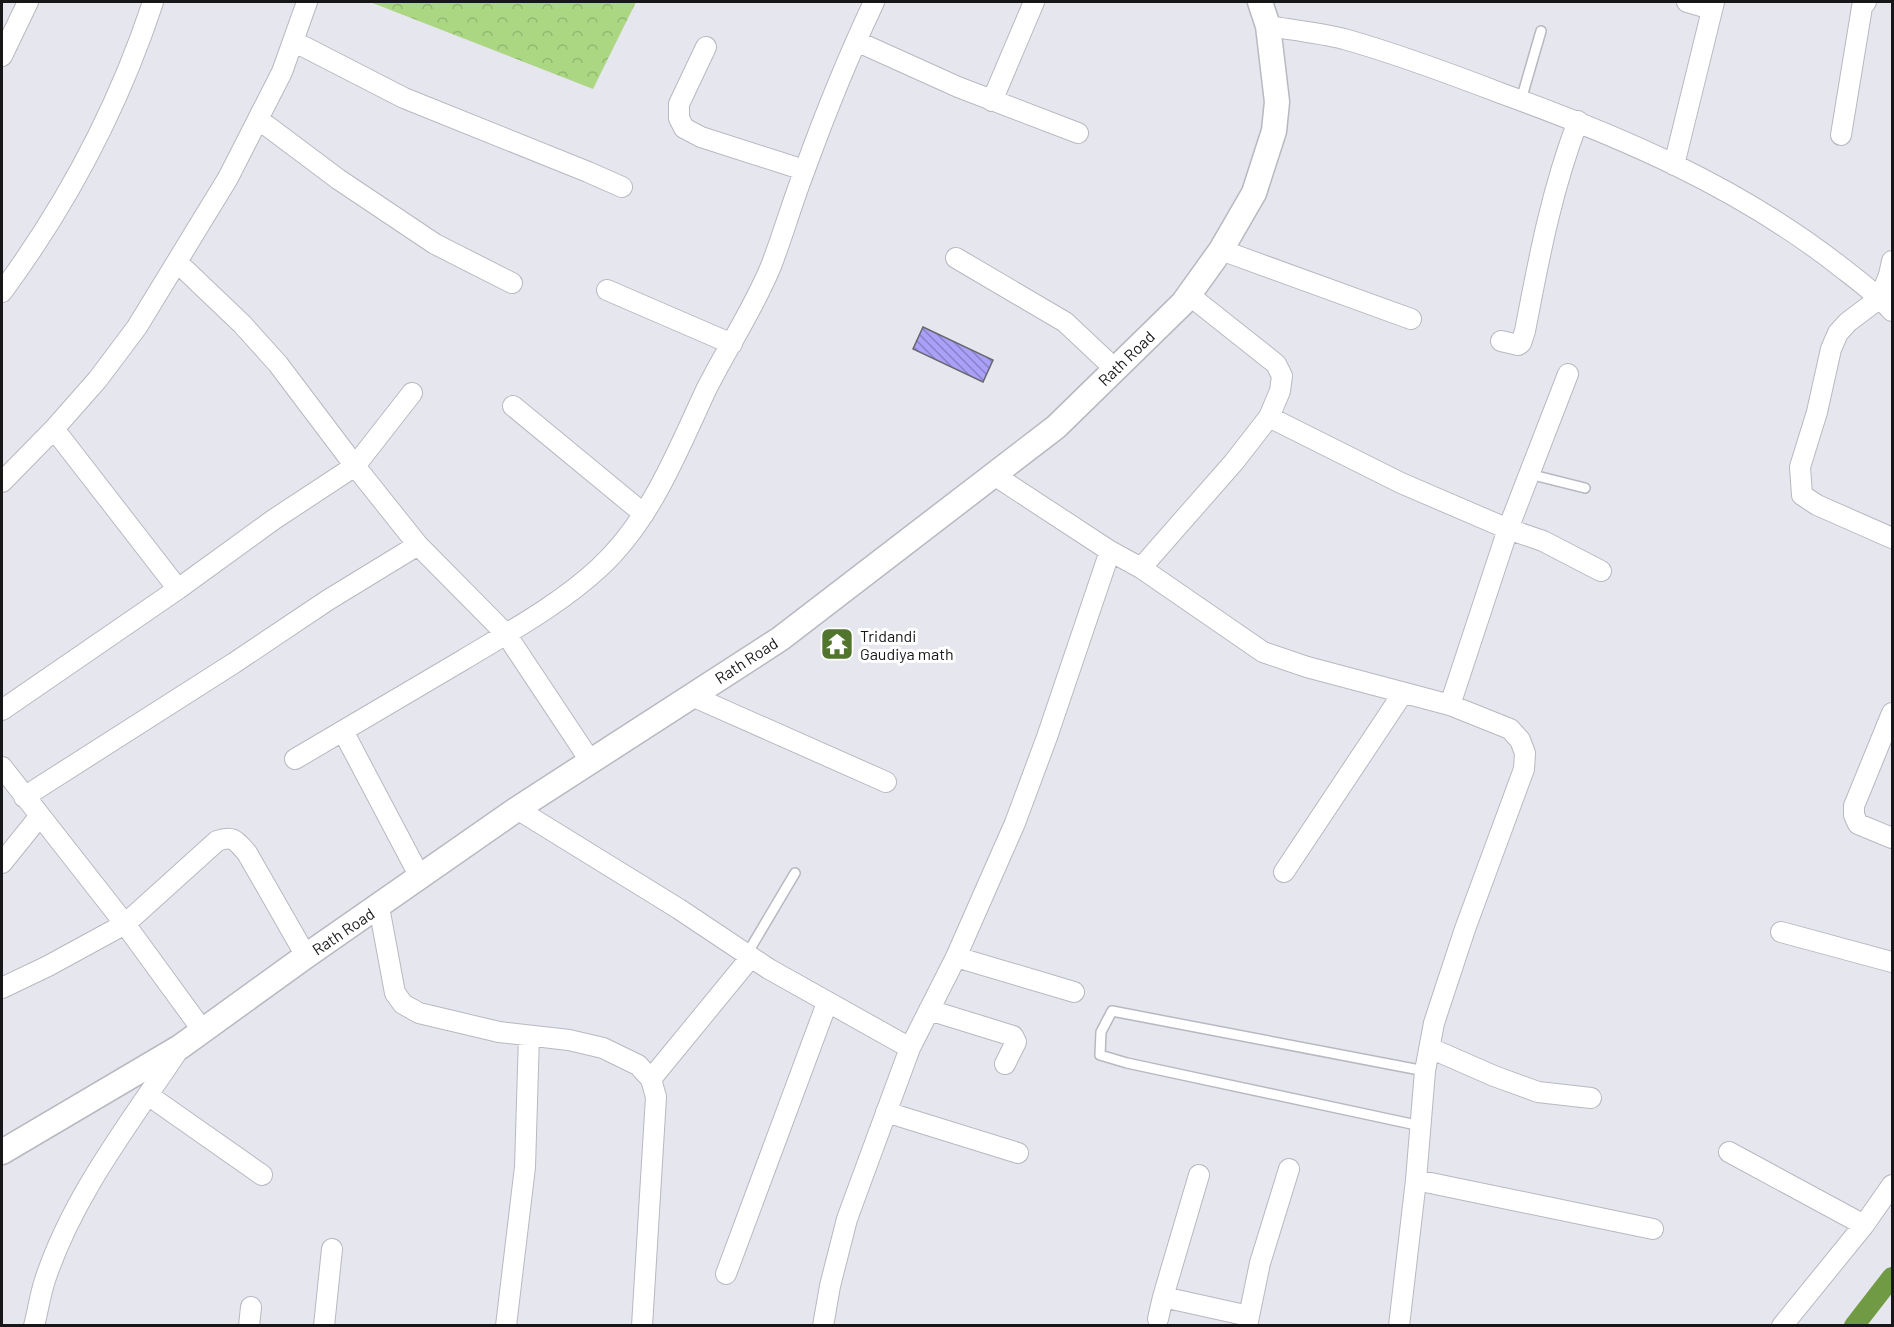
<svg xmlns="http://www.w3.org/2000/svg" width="1894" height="1327" font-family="Barlow,sans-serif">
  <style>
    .forest { fill: url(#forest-crowns) }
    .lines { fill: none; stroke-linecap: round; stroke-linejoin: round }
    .canal { stroke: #709b44; stroke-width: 20 }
    .building { fill: url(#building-back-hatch); stroke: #68676f; stroke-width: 1.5 }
    .service-casing { stroke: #b8b8c1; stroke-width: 12 }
    .minor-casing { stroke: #b8b8c1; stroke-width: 22 }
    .tertiary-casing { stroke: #b8b8c1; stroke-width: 27 }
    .service { stroke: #fff; stroke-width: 9 }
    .minor { stroke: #fff; stroke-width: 20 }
    .tertiary { stroke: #fff; stroke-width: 24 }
    .labels { text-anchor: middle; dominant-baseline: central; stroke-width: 6; stroke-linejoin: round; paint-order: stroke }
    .street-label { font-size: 16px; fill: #17171a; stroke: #fff }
    .poi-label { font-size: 16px; fill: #17171a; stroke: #fff; text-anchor: start }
  </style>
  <defs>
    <pattern id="forest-crowns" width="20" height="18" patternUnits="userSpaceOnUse" patternTransform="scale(1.5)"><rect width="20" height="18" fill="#abd783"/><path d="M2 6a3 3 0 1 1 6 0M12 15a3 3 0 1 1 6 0" fill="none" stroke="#92b871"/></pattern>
    <pattern id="building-back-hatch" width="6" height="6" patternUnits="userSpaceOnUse" patternTransform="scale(1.5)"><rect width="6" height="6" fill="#aaa0f8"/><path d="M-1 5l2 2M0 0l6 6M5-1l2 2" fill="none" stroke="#8981c8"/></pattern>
  </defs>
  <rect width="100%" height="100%" fill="#e6e6ef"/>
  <!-- forest -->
  <path class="forest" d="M370,2H636L593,89Z"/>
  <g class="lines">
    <!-- canal -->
    <path class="canal" d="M1854,1326L1892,1277"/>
  </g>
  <!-- building -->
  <path class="building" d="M923,327L993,360L983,382L913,349Z"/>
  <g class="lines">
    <defs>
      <path id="service" d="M1521,100L1541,31
        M1529,474L1585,488
        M747,954L795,873
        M1421,1126L1127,1063L1100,1055L1101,1032L1112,1011L1425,1071"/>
      <path id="minor" d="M1687,2L1711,9
        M1268,26C1293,30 1320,33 1344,39C1398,54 1451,74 1503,94C1622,137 1736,186 1837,264C1856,279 1876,293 1892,311
        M293,41L404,98L588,172L622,187
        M856,41L958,87L1078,133
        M706,47L679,104V118L684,128L701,137L804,170
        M2,56L28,2
        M992,101L1034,2
        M258,119L338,179L435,244L512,283
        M1841,135L1862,7L1866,2
        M1674,165L1714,2
        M1221,250L1411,319
        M956,258L1065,322L1115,369
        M1892,261L1889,275L1880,298L1848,322L1838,333L1831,349L1817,412L1800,467L1802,495L1817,505L1892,538
        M177,262L242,324L278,364L355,466L418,545L506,634L591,762
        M607,290L732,344
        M2,292C67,204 119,105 153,2
        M1189,295L1276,364L1282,376L1280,391L1269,417L1234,462L1141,568L1263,652L1307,667L1450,705L1510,729L1520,740L1525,753L1524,769L1465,929L1434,1023L1425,1071L1416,1180L1399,1326
        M1501,341L1518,345L1521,343L1525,331C1539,258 1551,192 1578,121
        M513,406L644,514
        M1269,417L1401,483L1508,529L1543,541L1601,571
        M54,429L178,589
        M994,475L1110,551
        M2,482L54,429L98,379L137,327L228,178L282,72L307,2
        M692,696L886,782
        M1450,705L1508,529L1568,374
        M2,710L178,589L273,520L355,466L412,393
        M1892,713L1854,806V815L1858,824L1892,838
        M343,731L420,877
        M295,759C351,726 407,693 463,660C509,632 559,605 599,568C651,520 677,452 706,390C727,348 753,310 771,266C783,235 792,203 804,172C825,114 848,57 874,2
        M2,767L125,924L203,1031
        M24,797L234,663L328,600L418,545
        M517,809L679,909L769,969L910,1048
        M2,863L39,817
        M1284,872L1403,693
        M379,907L395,993L403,1004L419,1013L499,1032L569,1040L603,1048L638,1065L651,1079L656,1097L642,1326
        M1781,932L1892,962
        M956,957L1074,992
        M2,988L48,966L125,924L217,841C234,835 236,841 247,853L306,956
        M929,1010L1013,1036L1016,1042L1005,1064
        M1430,1048L1494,1076L1538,1092L1591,1098
        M651,1079L751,957
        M148,1095L262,1175
        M886,1112L1018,1153
        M1729,1152L1864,1225
        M1199,1175L1163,1297L1249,1316
        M1416,1180L1653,1229
        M726,1274L827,1003
        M1158,1319L1163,1297
        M34,1326C38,1311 40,1295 45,1280C73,1195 130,1123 179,1049
        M249,1326L251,1307
        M324,1326L332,1249
        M506,1326L525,1167L529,1036
        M823,1326L830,1286L847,1219L872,1151L910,1048L956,957L1015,823L1047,737L1110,551L1141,568
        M1247,1326L1260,1263L1289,1169
        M1782,1326L1864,1225L1892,1185"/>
      <path id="tertiary" d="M2,1152L180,1047L306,956L517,809L780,639L1056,427L1183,303L1221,250L1254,193L1274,131L1277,102L1268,26L1260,2"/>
    </defs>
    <!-- service casing -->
    <use href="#service" class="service-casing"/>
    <!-- minor casing -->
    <use href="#minor" class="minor-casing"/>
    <!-- tertiary casing -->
    <use href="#tertiary" class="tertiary-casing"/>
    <!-- service -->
    <use href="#service" class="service"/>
    <!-- minor -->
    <use href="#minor" class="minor"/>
    <!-- tertiary -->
    <use href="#tertiary" class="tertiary"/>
  </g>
  <!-- icons -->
  <defs>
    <symbol id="temple-square" viewBox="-11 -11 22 22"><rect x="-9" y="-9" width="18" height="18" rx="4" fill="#52752e" stroke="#fff"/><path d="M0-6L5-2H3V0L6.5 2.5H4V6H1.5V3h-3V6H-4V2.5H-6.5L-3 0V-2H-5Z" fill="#fff"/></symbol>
  </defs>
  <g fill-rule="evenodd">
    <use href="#temple-square" x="818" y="625" width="38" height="38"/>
  </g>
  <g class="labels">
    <!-- street labels -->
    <g class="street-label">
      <text transform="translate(1126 358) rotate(-44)">Rath Road</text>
      <text transform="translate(746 660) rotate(-33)">Rath Road</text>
      <text transform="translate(343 931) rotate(-34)">Rath Road</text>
    </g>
    <!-- poi labels -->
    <g class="poi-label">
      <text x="860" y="635">Tridandi<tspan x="860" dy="18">Gaudiya math</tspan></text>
    </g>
  </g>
  <!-- border -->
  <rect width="1894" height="1327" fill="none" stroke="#17171a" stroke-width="6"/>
</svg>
